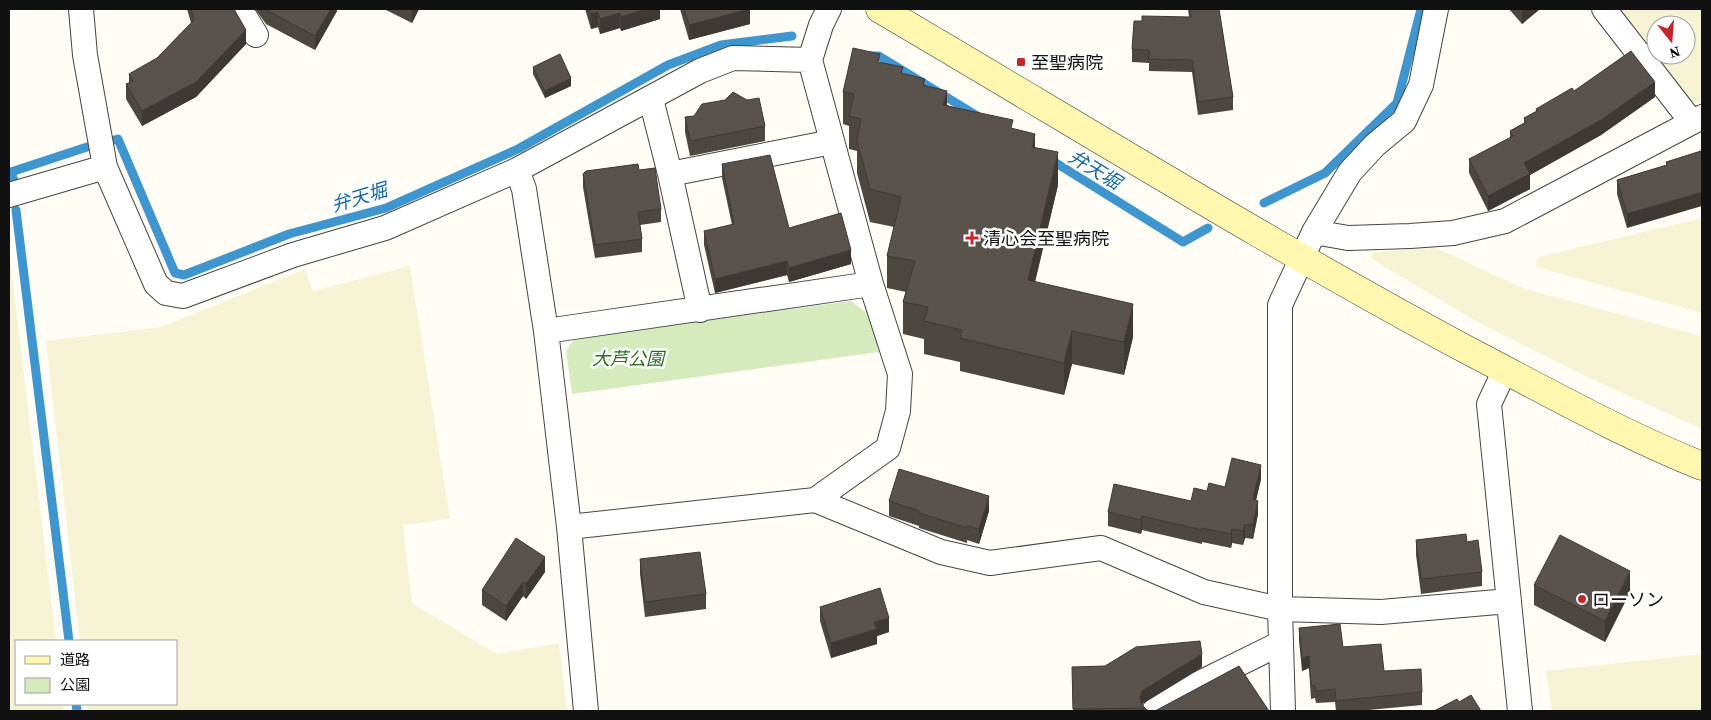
<svg xmlns="http://www.w3.org/2000/svg" width="1711" height="720" font-family="'Source Serif 4','Noto Sans JP',serif">
  <style>
    .farmland { fill: #f6f3d4; fill-rule: evenodd }
    .green { fill: #d5ebbd }
    .lines { fill: none; stroke-linecap: round; stroke-linejoin: round }
    .stream { stroke: #3f96cf; stroke-width: 9 }
    .street-casing { stroke: #444; stroke-width: 26 }
    .secondary-casing { stroke: #333; stroke-width: 29 }
    .street { stroke: #fff; stroke-width: 24 }
    .secondary { stroke: #fff6b0; stroke-width: 28 }
    .wall { fill: #4d4742 }
    .shaded-wall { fill: #3f3936 }
    .building { fill: #5a524d; stroke: #3f3936 }
    .poi-dot { fill: #c4262e; stroke: #fff; stroke-width: 2 }
    .labels { text-anchor: middle; dominant-baseline: central; stroke-width: 5; stroke-linejoin: round; paint-order: stroke }
    .poi-label { font-size: 18px; fill: #111; stroke: #fff; text-anchor: start }
    .park-label { font-size: 18px; font-style: italic; fill: #2f6b1f; stroke: #fff }
    .water-label { font-size: 19px; font-style: italic; fill: #1768a6; stroke: #fff }
  </style>
  <rect width="100%" height="100%" fill="#fffdf5"/>
  <!-- farmland -->
  <path class="farmland" d="M1619,9H1702V104L1691,102ZM1656,25H1686V55H1656Z
    M1702,218V313L1536,267L1538,257Z
    M1436,248L1525,289L1702,336V429L1591,379L1479,323L1370,258L1373,252Z
    M9,249L56,641H16V704H63L64,711H9Z
    M410,266L450,519L403,525L412,603L497,654L559,643L567,711H88L87,704H176V641H80L46,341L161,327L305,269L313,291Z
    M1702,654V711H1552L1546,671Z"/>
  <!-- green -->
  <path class="green" d="M851,301L872,317L879,352L572,394L566,351L575,338Z"/>
  <g class="lines">
    <!-- stream -->
    <path class="stream" d="M869,56H879L979,117
      M1048,158L1183,242L1208,228
      M14,181L11,172L87,147L118,139L175,273L184,275L289,234L386,208L518,149L668,65L721,45L792,36
      M1264,203L1325,173L1397,103L1421,9
      M16,210L69,641
      M76,704L77,711"/>
    <defs>
      <path id="street" d="M81,9L85,55L105,167
        M240,9L256,35
        M1604,9L1691,121
        M651,99L670,174L700,310
        M517,170L524,189L546,331L569,527L586,711
        M670,174L832,142
        M9,195L105,167L156,284L166,293L183,296L293,255L385,228L517,170L700,71L733,58L810,60
        M1314,232L1348,238L1410,236L1453,233L1505,221L1702,117
        M546,331L871,284
        M1505,370L1489,404L1520,711
        M815,500L941,552L990,563L1101,548L1204,592L1280,609L1381,612L1509,601
        M569,527L815,500L888,448L898,411L900,374L871,284L810,60L821,25L829,9
        M1154,711L1200,683L1281,643
        M1283,711L1280,609V305L1314,232L1350,172L1375,145L1404,121L1421,85L1436,9"/>
      <path id="secondary" d="M880,9C1076,124 1269,244 1469,351C1546,391 1622,434 1702,466"/>
    </defs>
    <!-- street casing -->
    <use href="#street" class="street-casing"/>
    <!-- secondary casing -->
    <use href="#secondary" class="secondary-casing"/>
    <!-- street -->
    <use href="#street" class="street"/>
    <!-- secondary -->
    <use href="#secondary" class="secondary"/>
  </g>
  <!-- wall -->
  <path class="wall" d="M187,9H234L246,44L196,97L142,126L126,99V84L129,83V74L157,58L191,23Z
    M255,9H337V11L315,50L266,24Z
    M384,9H419L412,23Z
    M585,9H660V19L621,31L620,28L600,34L598,27L591,29Z
    M680,9H750V24L689,40Z
    M1000,9H1043L1000,10Z
    M1188,9H1219L1233,97V110L1198,115L1192,72L1149,71V63L1132,62V49L1189,17Z
    M1509,9H1540L1522,24Z
    M880,62L925,85L947,105L1013,129L1035,147L1058,185L1035,281L1133,337L1124,375L1072,364L1064,395L960,371V362L924,354V339L903,334V302L906,292L887,288V256L894,227L870,222L857,173V151L849,149V126L843,124V92Z
    M533,67L571,86L545,98L533,74Z
    M1574,91L1655,97L1601,135L1530,175V189L1488,211L1469,173V159L1510,138V131L1524,123V118L1536,112V109Z
    M685,117L765,126V141L690,156L685,132Z
    M1702,157L1627,228L1617,194V180L1666,165V162Z
    M722,164L789,228L851,264L789,282L787,275L715,293L704,245V231L732,225L722,178Z
    M639,170L661,209V222L640,225L642,239V252L595,258L583,187V174Z
    M1261,479L1256,500L1258,514L1253,539L1245,538L1243,545L1232,543L1231,548L1202,542V544L1142,530L1141,534L1108,526V512L1191,501L1207,491Z
    M889,501L989,511L979,544L967,540V543L919,528V526L889,516Z
    M1416,540L1467,542L1482,572V586L1421,594L1416,555Z
    M640,559L706,594V609L645,617L640,574Z
    M545,572L526,599L523,596L506,621L482,605V590Z
    M1534,585L1630,592L1605,642L1534,605Z
    M820,607L889,632L877,636V644L831,658L820,621Z
    M1299,628L1343,647L1422,692V705L1358,711H1336L1335,702L1316,703L1315,698L1311,699L1309,668L1302,671L1299,641Z
    M1202,667L1142,704L1147,710L1152,711H1073L1072,679Z"/>
  <!-- shaded-wall -->
  <path class="shaded-wall" d="M331,9H337V11L315,50V36Z
    M412,9H419L412,23Z
    M646,9H660V19L621,31V17Z
    M750,9V24L689,40V25Z
    M1522,9H1540L1522,24Z
    M598,12V27L591,29V14Z
    M620,13V28L600,34V19Z
    M246,30V44L196,97L142,126V111Z
    M571,78V86L545,98V91Z
    M1655,82V97L1601,135L1530,175V189L1488,211V196L1524,163Z
    M947,91V123L943,105Z
    M1035,134V167L1032,147Z
    M1058,152V185L1028,312V280Z
    M1702,192V206L1627,228V214Z
    M851,250V264L789,282V268Z
    M787,261V275L715,293V279Z
    M1133,304V337L1124,375V342Z
    M1072,331V364L1064,395V363Z
    M1261,465V479L1253,513V499Z
    M989,496V511L979,544V529Z
    M1258,501V514L1253,539V525Z
    M1142,516V530L1141,534V520Z
    M1245,524V538L1243,545V531Z
    M1232,529V543L1231,548V534Z
    M545,557V572L526,599V584Z
    M1630,571V592L1605,642V621Z
    M523,582V596L506,621V606Z
    M889,618V632L877,636V644L831,658V643L874,622Z
    M1202,654V667L1142,704L1140,698L1142,691Z
    M1309,656V668L1302,671V658Z"/>
  <!-- building -->
  <path class="building" d="M191,9H234L246,30L196,82L142,111L126,84L133,81L129,74L157,58L194,20Z
    M265,9H331L315,36L266,10Z
    M589,9H646L621,17L620,13L600,19L598,12L591,14Z
    M684,9H750L689,25Z
    M1190,9H1219L1233,97L1198,102L1192,60L1149,59V50L1132,49L1134,21H1142V16L1191,17Z
    M853,48L880,54L878,62L903,67L901,73L925,79L923,85L947,91L943,105L1013,120L1011,128L1035,134L1032,147L1058,152L1028,280L1133,304L1124,342L1072,331L1064,363L960,338L962,330L924,321L928,307L903,302L915,261L887,256L901,197L870,189L857,140L861,119L849,116L854,94L843,92Z
    M1631,51L1655,82L1601,120L1524,163L1530,174L1488,196L1469,159L1513,136L1510,131L1526,122L1524,118L1537,111L1536,109L1572,88L1574,91Z
    M560,54L571,78L545,91L533,67Z
    M733,92L747,100L759,98L765,126L690,141L685,117L694,116L702,104L725,100Z
    M1701,151L1702,157V192L1627,214L1617,180L1667,165L1666,162Z
    M770,155L789,228L841,213L851,250L789,268L787,261L715,279L704,231L734,224L722,164Z
    M638,164L639,170L655,168L661,209L638,212L642,239L595,245L583,174L586,171Z
    M1232,458L1261,465L1253,499L1258,501L1253,525L1245,524L1243,531L1232,529L1231,534L1202,528V530L1142,516L1141,520L1108,512L1114,484L1191,501L1194,488L1207,491L1209,483L1225,487Z
    M899,469L989,496L979,529L967,526V528L919,513V511L889,501Z
    M1466,534L1467,542L1478,540L1482,572L1421,579L1416,540Z
    M1560,535L1630,571L1605,621L1534,585Z
    M516,538L545,557L526,584L523,582L506,606L482,590Z
    M700,552L706,594L645,602L640,559Z
    M880,588L889,618L874,622L877,629L831,643L820,607Z
    M1340,624L1343,647L1381,644L1384,671L1421,669L1422,692L1336,701L1335,689L1316,691L1315,686H1311L1309,656L1302,658L1299,628Z
    M1200,641L1202,654L1142,691L1140,698L1142,705L1147,710L1152,711H1140L1145,708L1073,709L1072,667L1105,666L1136,647Z
    M1239,666L1269,711H1155Z
    M1471,695L1481,711H1434L1457,699L1459,702Z"/>
  <!-- markers -->
  <g class="poi-dot">
    <rect x="1016" y="57" width="10" height="10" rx="2.5"/>
    <path d="M969.5 230.5h5v5h5v5h-5v5h-5v-5h-5v-5h5z"/>
    <circle cx="1582" cy="599" r="5"/>
  </g>
  <g class="labels">
    <!-- poi labels -->
    <g class="poi-label">
      <text x="1031" y="62">至聖病院</text>
      <text x="983" y="238">清心会至聖病院</text>
      <text x="1592" y="599">ローソン</text>
    </g>
    <!-- park labels -->
    <g class="park-label">
      <text x="628" y="358">大芦公園</text>
    </g>
    <!-- water labels -->
    <g class="water-label">
      <text transform="translate(1095 169) rotate(31)">弁天堀</text>
      <text transform="translate(359 197) rotate(-17)">弁天堀</text>
    </g>
  </g>
  <!-- border -->
  <rect width="1711" height="720" fill="none" stroke="#111111" stroke-width="20"/>
  <!-- legend -->
  <rect x="15" y="640" width="162" height="65" fill="#ffffff" stroke="#a0a0a0"/>
  <rect x="25" y="656" width="25" height="8" fill="#fff6b0" stroke="#a0a0a0"/>
  <text x="60" y="665" font-size="15" fill="#111111">道路</text>
  <rect x="25" y="678" width="25" height="15" fill="#d5ebbd" stroke="#a0a0a0"/>
  <text x="60" y="690" font-size="15" fill="#111111">公園</text>
  <!-- north arrow -->
  <g transform="translate(1671 40) rotate(163)"><circle r="24" fill="#ffffff" stroke="#a0a0a0"/>
  <path d="M0-4L9 19L0 12L-9 19Z" fill="#c4262e"/>
  <text y="-8" font-size="14" font-weight="bold" text-anchor="middle" fill="#111111">N</text>
  </g>
</svg>
